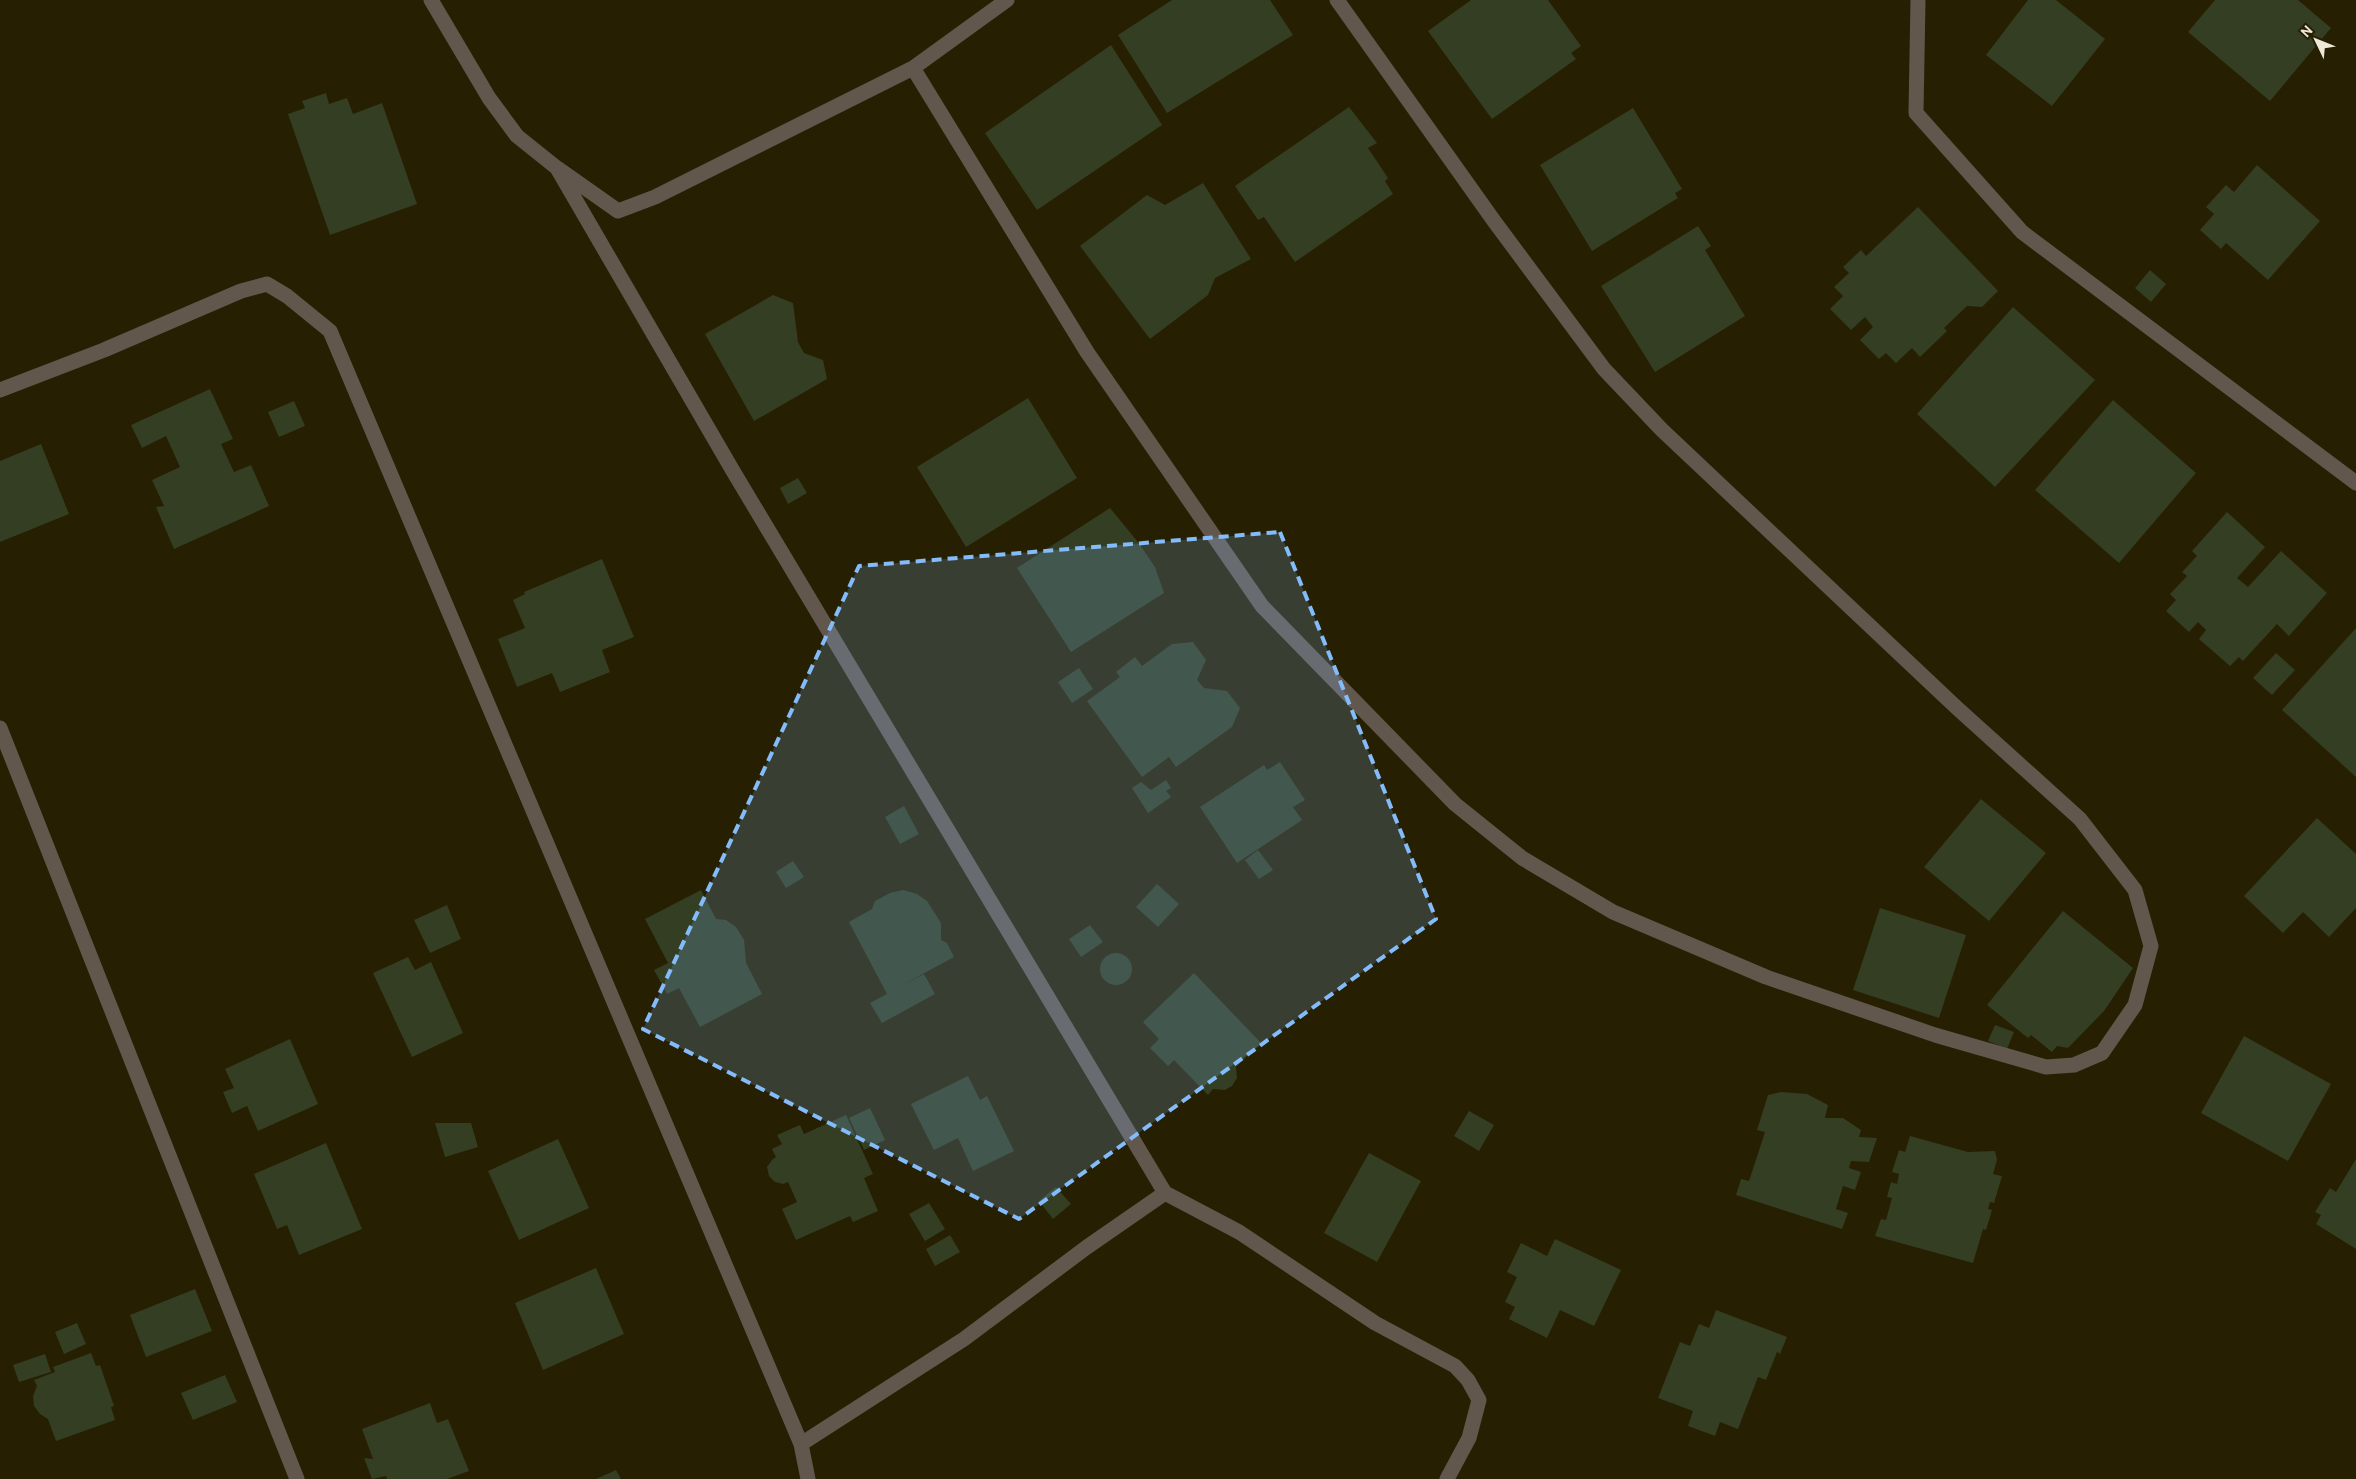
<svg xmlns="http://www.w3.org/2000/svg" width="2356" height="1479" font-family="Overpass,sans-serif">
  <style>
    .building { fill: #333e23 }
    .lines { fill: none; stroke-linecap: round; stroke-linejoin: round }
    .street { stroke: #62574d; stroke-width: 15 }
    .marked { fill: #84bcfb; fill-opacity: 0.2; stroke: #84bcfb; stroke-width: 4; stroke-dasharray: 10 6; stroke-linejoin: round }
  </style>
  <rect width="100%" height="100%" fill="#271f02"/>
  <!-- building -->
  <path class="building" d="M1172,0H1270L1293,35L1167,113L1118,35Z
    M1471,0H1548L1581,46L1571,53L1576,59L1492,119L1428,31Z
    M2028,0H2056L2105,39L2052,106L1986,55Z
    M2215,0H2298L2331,28L2270,101L2188,32Z
    M1111,45L1162,125L1037,210L985,133Z
    M326,93L329,104L347,98L353,114L382,103L417,204L330,235L288,114L305,108L302,101Z
    M1349,107L1377,143L1368,148L1388,178L1385,181L1393,194L1295,262L1264,217L1258,220L1235,186Z
    M1633,108L1682,189L1675,193L1678,198L1592,251L1540,165Z
    M2257,165L2320,221L2268,280L2226,243L2221,249L2200,230L2214,214L2206,207L2226,185L2234,192Z
    M1203,183L1251,259L1215,278L1208,295L1150,339L1080,246L1147,195L1165,205Z
    M1918,207L1998,291L1982,307L1967,306L1944,328L1947,331L1920,357L1912,348L1896,363L1886,353L1879,359L1860,340L1873,327L1865,317L1851,330L1830,309L1843,296L1834,287L1849,273L1843,267L1861,250L1866,256Z
    M1698,226L1711,246L1705,250L1745,316L1655,372L1601,286Z
    M2150,270L2166,284L2151,302L2135,288Z
    M773,295L793,303L798,342L804,353L823,360L827,379L754,421L705,334Z
    M2013,307L2095,380L1995,487L1917,414Z
    M210,389L233,439L221,444L234,472L251,465L269,506L174,549L156,507L164,506L152,480L180,467L166,436L142,448L131,425Z
    M1028,398L1077,478L966,547L917,467Z
    M2113,400L2196,473L2119,563L2035,490Z
    M294,401L305,426L279,437L268,412Z
    M41,444L69,514L0,542V461Z
    M798,478L807,493L788,504L780,488Z
    M1110,508L1138,542L1155,567L1164,593L1071,652L1017,568Z
    M2227,512L2265,547L2237,578L2248,587L2281,551L2327,593L2289,636L2277,624L2243,661L2239,657L2230,666L2199,639L2206,630L2198,622L2189,632L2166,611L2176,600L2170,594L2187,576L2182,572L2197,556L2192,551Z
    M602,559L634,637L602,650L610,672L560,692L552,673L517,687L498,639L525,628L513,600L525,594L524,592Z
    M2356,628V777L2282,710Z
    M1193,642L1206,660L1197,680L1204,688L1227,691L1240,708L1232,727L1176,767L1169,757L1142,777L1087,701L1120,677L1116,672L1135,657L1142,666L1172,644Z
    M2276,653L2295,670L2272,695L2253,678Z
    M1079,668L1093,689L1072,703L1058,682Z
    M1280,762L1305,800L1293,807L1302,820L1237,863L1200,807L1264,765L1267,770Z
    M1166,780L1171,788L1166,791L1171,797L1148,813L1132,788L1141,782L1151,790Z
    M1981,799L2046,853L1989,921L1924,867Z
    M904,806L919,834L900,844L885,817Z
    M2317,818L2356,854V908L2329,937L2303,912L2283,933L2244,896Z
    M1258,850L1273,870L1259,879L1245,860Z
    M793,861L804,877L786,888L776,872Z
    M1157,884L1179,904L1158,927L1136,907Z
    M701,890L716,919L726,920L736,927L744,940L746,963L762,994L700,1027L679,988L667,994L654,970L668,963L645,919Z
    M903,890L917,894L927,901L941,923V940L947,943L954,957L904,984L924,974L935,994L882,1023L870,1003L887,994L849,922L872,909L875,901L890,893Z
    M447,905L461,939L430,953L414,920Z
    M1880,908L1966,935L1939,1018L1853,990Z
    M2063,911L2133,968L2104,1011L2068,1048L2057,1046L2052,1052L2031,1035L2028,1038L1987,1005Z
    M1090,925L1103,942L1081,957L1069,939Z
    M1100 969a16 16 0 1 1 32 0a16 16 0 1 1-32 0Z
    M408,957L415,970L431,962L463,1033L412,1057L373,973Z
    M1194,973L1261,1043L1236,1067L1237,1078L1232,1086L1225,1090L1213,1089L1208,1095L1174,1060L1168,1066L1150,1048L1159,1039L1143,1022Z
    M1995,1025L2014,1032L2007,1049L1988,1041Z
    M2244,1036L2331,1084L2288,1161L2201,1113Z
    M290,1039L318,1104L258,1131L247,1106L232,1113L223,1092L234,1088L225,1069Z
    M968,1076L980,1100L987,1096L1014,1151L973,1171L958,1138L934,1150L911,1104Z
    M1781,1092L1807,1094L1828,1105L1825,1118H1843L1861,1130L1859,1137L1877,1138L1869,1162L1851,1161L1849,1168L1861,1172L1855,1190L1843,1186L1836,1209L1848,1213L1842,1229L1736,1195L1741,1179L1749,1181L1765,1132L1757,1130L1768,1095Z
    M870,1108L885,1140L864,1150L849,1118Z
    M1469,1111L1494,1125L1479,1151L1454,1136Z
    M846,1115L873,1174L864,1178L878,1211L853,1222L850,1216L796,1240L782,1209L797,1202L788,1182L783,1184L775,1182L769,1176L767,1167L772,1160L776,1157L772,1149L782,1144L777,1135L800,1125L804,1134Z
    M435,1123H471L478,1147L445,1157Z
    M1910,1136L1968,1152L1995,1151L1997,1160L1993,1174L2002,1176L1994,1203L1990,1202L1988,1209L1992,1210L1986,1230L1983,1229L1973,1263L1875,1236L1881,1219L1886,1220L1892,1198L1887,1197L1891,1182L1897,1184L1899,1174L1892,1172L1899,1150L1905,1152Z
    M558,1139L589,1208L519,1240L488,1171Z
    M326,1143L362,1229L299,1255L287,1225L277,1229L254,1174Z
    M1369,1153L1421,1181L1377,1262L1324,1233Z
    M2356,1159V1249L2316,1224L2321,1215L2315,1212L2330,1188L2336,1192Z
    M1056,1187L1071,1204L1053,1219L1039,1201Z
    M929,1203L945,1229L925,1241L909,1214Z
    M950,1235L960,1252L935,1266L926,1249Z
    M1555,1239L1621,1270L1594,1326L1560,1310L1547,1338L1509,1319L1515,1307L1505,1302L1517,1277L1507,1272L1521,1243L1547,1256Z
    M596,1268L624,1334L543,1370L515,1303Z
    M195,1289L212,1331L146,1357L130,1315Z
    M1716,1310L1787,1337L1780,1354L1777,1352L1766,1380L1758,1377L1738,1429L1720,1422L1715,1436L1688,1426L1693,1411L1658,1398L1680,1342L1690,1346L1699,1324L1709,1328Z
    M77,1323L86,1344L64,1354L55,1332Z
    M91,1353L96,1366L100,1365L114,1406L111,1407L115,1420L56,1441L48,1419L40,1414L34,1406L33,1396L37,1386L34,1380L55,1372L53,1367Z
    M45,1354L51,1372L19,1382L13,1365Z
    M225,1375L237,1402L193,1420L181,1393Z
    M430,1403L437,1423L448,1419L469,1471L447,1479H387L386,1476L372,1479L364,1458L373,1459L362,1429Z
    M616,1470L621,1479H596Z"/>
  <g class="lines">
    <!-- street -->
    <path class="street" d="M431,0L489,98L517,136L557,168L618,211L655,197L913,68L1007,0
      M1918,0L1916,113L2022,232L2356,483
      M913,68L1087,352L1262,606L1455,804L1522,858L1613,912L1766,977L1935,1035L2046,1067L2074,1065L2102,1053L2135,1005L2151,946L2135,890L2080,819L1957,708L1662,430L1604,369L1494,221L1337,0
      M557,168L733,471L1165,1193L1087,1247L964,1339L801,1444
      M0,390L104,350L241,291L267,284L287,296L330,331L801,1444L808,1479
      M0,728L297,1479
      M1165,1193L1239,1232L1375,1323L1455,1366L1468,1380L1479,1400L1469,1438L1447,1479"/>
  </g>
  <!-- marked area -->
  <path class="marked" d="M1280,532L1436,919L1019,1219L643,1029L859,566Z"/>
  <!-- north arrow -->
  <g transform="translate(2316 40) rotate(313)" stroke="#271f02" stroke-width="4" paint-order="stroke">
  <path d="M0-4L9 19L0 12L-9 19Z" fill="#ede9d7"/>
  <text y="-8" font-size="14" font-weight="bold" text-anchor="middle" fill="#ede9d7">N</text>
  </g>
</svg>
